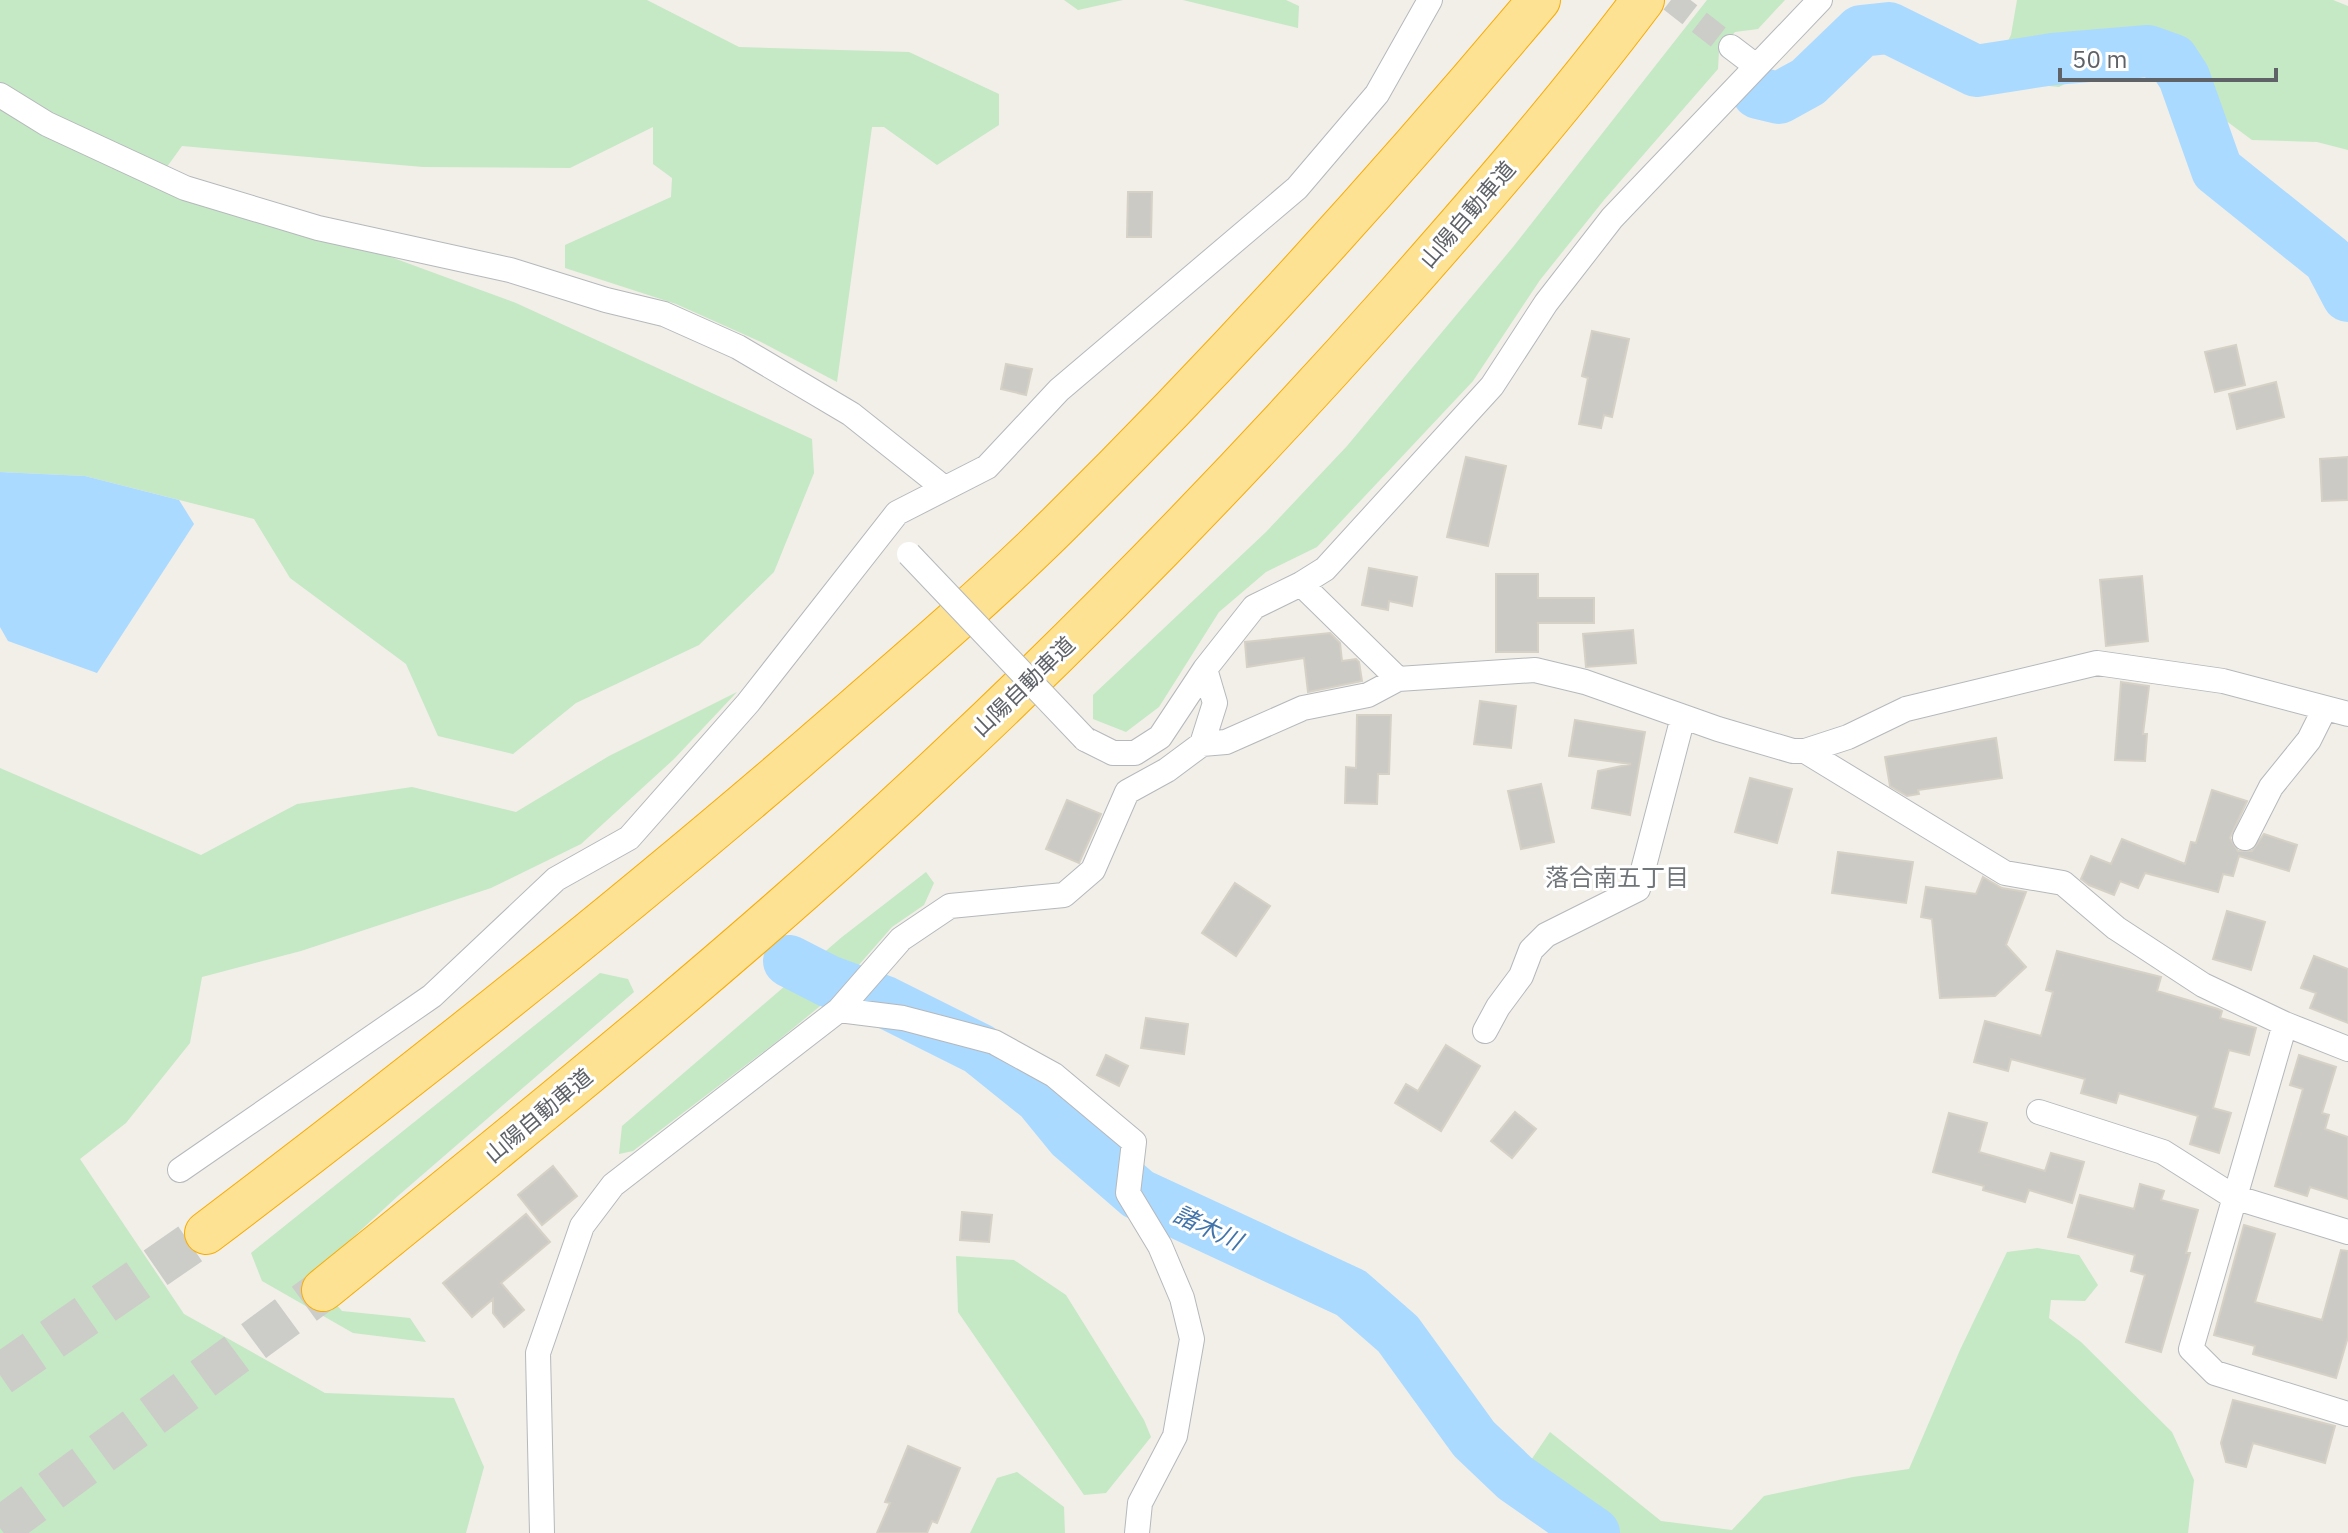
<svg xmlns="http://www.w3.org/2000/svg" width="2348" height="1533" font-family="'IBM Plex Sans','Noto Sans JP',sans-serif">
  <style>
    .green { fill: #c5e8c5 }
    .water { fill: #aadaff }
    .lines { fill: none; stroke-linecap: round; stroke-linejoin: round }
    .river { stroke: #aadaff; stroke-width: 52 }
    .building { fill: #cccac5; stroke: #d6d1c6; stroke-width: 2 }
    .street-tunnel { stroke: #ccccc8; stroke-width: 24; stroke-dasharray: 24 12; stroke-linecap: butt }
    .highway-tunnel { stroke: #ccccc8; stroke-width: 42; stroke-dasharray: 42 21; stroke-linecap: butt }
    .street-casing { stroke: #b5b8bc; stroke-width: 26 }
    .highway-casing { stroke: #f9ab00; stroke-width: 44 }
    .street { stroke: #fff; stroke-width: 24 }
    .highway { stroke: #fde293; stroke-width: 42 }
    .street-bridge-casing { stroke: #b5b8bc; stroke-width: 26; stroke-linecap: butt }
    .street-bridge { stroke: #fff; stroke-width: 24 }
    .labels { text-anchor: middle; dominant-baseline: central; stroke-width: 6; stroke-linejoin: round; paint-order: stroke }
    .street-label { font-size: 22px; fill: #5f6368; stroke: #fff }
    .neighbourhood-label { font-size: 24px; fill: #70757a; stroke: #fff }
    .water-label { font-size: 24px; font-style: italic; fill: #4174aa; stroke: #fff }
  </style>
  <rect width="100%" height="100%" fill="#f1efe8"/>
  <!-- green -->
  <path class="green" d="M0,0H647L739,47L909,52L999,94V125L937,165L884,127H872L837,382L761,342L676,304L565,268V245L671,197L672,178L653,164V127L570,168L423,167L182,146L156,182L257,222L388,256L516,303L812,439L814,473L774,572L699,645L576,703L513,754L438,736L406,664L290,578L254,519L85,476L0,472Z
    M1064,0H1123L1078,10Z
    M1183,0H1286L1299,6L1298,28Z
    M1707,0H1785L1758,29L1735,32L1719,51L1718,69L1604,200L1540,280L1473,381L1317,547L1266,572L1219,612L1159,707L1126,732L1093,719V695L1266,532L1347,446L1513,247Z
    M2017,0H2333L2348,6V150L2317,142L2252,140L2202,103L2182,53L2150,39L2059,87L2009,82L1995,66L2011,35Z
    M737,692L674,759L581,844L491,888L301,951L202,977L190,1043L126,1123L80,1159L184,1314L325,1393L454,1398L484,1467L466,1533H0V768L201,855L297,804L412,787L516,812L609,756Z
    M926,872L934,883L924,905L892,927L830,998L775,1043L633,1151L619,1154L622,1126L842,937Z
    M600,973L628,979L634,992L399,1195L311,1276L342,1311L410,1318L426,1342L353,1333L262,1281L251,1253Z
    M2037,1248L2079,1255L2098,1285L2085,1301L2051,1300L2049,1318L2081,1342L2172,1432L2194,1480L2188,1533H1588L1548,1516L1527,1466L1550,1432L1661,1521L1732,1530L1764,1496L1853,1477L1909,1469L1960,1350L2007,1252Z
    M956,1256L1014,1260L1066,1295L1144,1420L1151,1437L1106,1493L1084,1495L958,1312Z
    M1017,1472L1064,1507L1065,1533H970L997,1478Z"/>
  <!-- water -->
  <path class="water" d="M0,472L85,476L179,500L194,524L97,673L8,641L0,627Z"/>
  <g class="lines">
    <!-- river -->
    <path class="river" d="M1758,93L1779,98L1808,82L1861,31L1889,28L1976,71L2053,59L2148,51L2173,60L2184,77L2217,170L2329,260L2348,296
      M789,961L828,981L885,1002L979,1049L1040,1098L1071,1136L1138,1194L1351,1293L1398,1334L1474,1439L1515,1478L1594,1533"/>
  </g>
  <!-- building -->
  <path class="building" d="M1128,192H1152L1151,237H1127Z
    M1592,331L1629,339L1612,417L1604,415L1601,428L1579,424L1588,378L1582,376Z
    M2236,345L2245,385L2215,392L2205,352Z
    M1006,364L1032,369L1026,395L1001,389Z
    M2276,382L2284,417L2237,429L2229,394Z
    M1466,457L1506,466L1488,546L1447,537Z
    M2348,457V500L2322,501L2320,459Z
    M1369,568L1417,577L1412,606L1389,601L1388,610L1362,605Z
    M1496,574H1538V598H1594V623H1538V652H1496Z
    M2142,576L2148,641L2106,646L2100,580Z
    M1633,630L1636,663L1586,667L1583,634Z
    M1330,633L1340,643L1342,661L1356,659L1359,662L1362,681L1308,692L1304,658L1247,667L1245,642Z
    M2121,682L2149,686L2143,734H2147L2145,761L2115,760Z
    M1480,701L1516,706L1511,748L1474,744Z
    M1357,715H1391L1389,774H1378L1377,804L1345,803L1346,767L1356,768Z
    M1575,720L1645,732L1630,815L1592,808L1598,771L1631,764L1569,756Z
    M1996,738L2002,778L1918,790L1919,794L1907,796L1890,786L1885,757Z
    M1750,778L1792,789L1777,843L1735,832Z
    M1541,784L1554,842L1521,849L1508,791Z
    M2212,790L2247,801L2230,838L2238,851H2252L2264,834L2297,845L2289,871L2239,856L2233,876L2223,874L2218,892L2145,873L2138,888L2120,881L2114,895L2089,885L2081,879L2091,856L2111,864L2122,839L2185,864L2191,842L2196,843Z
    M1067,800L1101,814L1079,863L1046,849Z
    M1838,852L1913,862L1906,903L1832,893Z
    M1983,877L2002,888L2026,892L2006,945L2026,967L1995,996L1940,998L1932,919L1921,917L1926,887L1976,894Z
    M1235,883L1270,906L1236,956L1202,933Z
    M2227,911L2265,922L2251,970L2213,959Z
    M2057,951L2161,977L2157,991L2218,1009L2222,1011L2220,1018L2256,1028L2249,1055L2229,1050L2213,1108L2231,1113L2219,1153L2190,1144L2198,1116L2119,1093L2116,1103L2081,1093L2085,1079L2011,1059L2008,1071L1974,1062L1985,1021L2041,1036L2053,992L2046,990Z
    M2314,956L2348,969V1023L2310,1008L2316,993L2301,988Z
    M1146,1018L1188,1024L1184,1054L1141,1048Z
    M1446,1045L1480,1066L1441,1131L1395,1103L1406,1084L1418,1091Z
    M1106,1055L1128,1066L1119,1086L1097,1075Z
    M2299,1055L2336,1067L2322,1113L2329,1115L2325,1129L2348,1137V1199L2310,1187L2307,1196L2275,1186L2303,1089L2290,1085Z
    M1515,1112L1536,1129L1512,1158L1491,1141Z
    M1949,1113L1987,1123L1979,1152L2045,1171L2051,1153L2084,1162L2072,1203L2029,1190L2025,1202L1983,1190L1984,1186L1933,1172Z
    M553,1166L577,1196L542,1225L518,1195Z
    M2140,1184L2164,1191L2161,1200L2198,1210L2186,1253H2190L2161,1352L2126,1342L2145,1275L2131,1271L2135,1255L2068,1237L2080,1195L2134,1209Z
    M962,1212L992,1215L989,1242L960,1240Z
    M526,1214L550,1242L501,1283L524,1310L504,1327L493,1313V1299L472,1317L443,1283Z
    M2244,1225L2275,1234L2255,1302L2322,1320L2341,1250L2348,1251V1337L2336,1378L2253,1354L2255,1346L2214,1335Z
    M2233,1400L2335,1426L2325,1463L2253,1443L2246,1467L2226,1462L2221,1443Z
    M908,1446L960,1468L937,1523L932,1521L927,1533H877L890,1503L885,1502Z"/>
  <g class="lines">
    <!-- street-tunnel -->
    <path class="street-tunnel" d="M1671,0L1731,47"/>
    <!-- highway-tunnel -->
    <path class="highway-tunnel" d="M0,1375L206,1233
      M0,1528L323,1290"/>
    <defs>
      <path id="street" d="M1731,47L1756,66
        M0,95L47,124L185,188L318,228L510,270L606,300L664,314L738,347L851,414L944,488
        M1301,584L1398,679L1535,670L1585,682L1718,729L1793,751H1805L1848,737L1906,709L2097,663L2223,681L2348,714
        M1085,739L1113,753H1135L1160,737L1205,669L1254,607L1301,584L1325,569L1492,386L1546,303L1612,218L1820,0
        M1202,744L1226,742L1303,708L1368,695L1398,679
        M1805,751L2005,873L2063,883L2116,928L2203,985L2285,1024L2348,1049
        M2245,838L2271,787L2309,740L2325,708
        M839,1010L903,1018L994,1042L1054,1075L1134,1142L1128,1193L1160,1246L1182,1298L1192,1339L1175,1436L1140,1503L1137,1533
        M2285,1024L2191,1349L2215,1373L2348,1414
        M1485,1031L1498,1007L1521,976L1531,950L1546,935L1638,889L1683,717
        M2039,1112L2163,1152L2234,1197L2348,1232
        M180,1170L432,996L556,879L629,838L748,703L897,513L987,467L1059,390L1297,188L1377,94L1430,0
        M542,1533L538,1353L582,1226L613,1185L839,1010L901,939L950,906L1064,895L1093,870L1127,792L1167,770L1202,744L1215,703L1205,669"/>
      <path id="highway" d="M206,1233C408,1080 606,923 798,758C884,683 976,606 1057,526C1226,359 1386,182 1539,0
        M323,1290C535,1118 748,947 946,760C1105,611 1255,455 1399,293C1483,198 1567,101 1643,0"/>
    </defs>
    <!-- street casing -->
    <use href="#street" class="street-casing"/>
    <!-- highway casing -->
    <use href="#highway" class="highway-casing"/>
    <!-- street -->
    <use href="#street" class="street"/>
    <!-- highway -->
    <use href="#highway" class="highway"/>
    <defs>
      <path id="street-bridge" d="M909,554L1085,739"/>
    </defs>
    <!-- street-bridge casing -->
    <use href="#street-bridge" class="street-bridge-casing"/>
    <!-- street-bridge -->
    <use href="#street-bridge" class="street-bridge"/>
  </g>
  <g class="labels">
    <!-- street labels -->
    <g class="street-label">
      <text transform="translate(1467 214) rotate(-49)">山陽自動車道</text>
      <text transform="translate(1023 686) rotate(-44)">山陽自動車道</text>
      <text transform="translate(538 1115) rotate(-40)">山陽自動車道</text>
    </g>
    <!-- neighbourhood labels -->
    <g class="neighbourhood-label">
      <text x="1617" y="877">落合南五丁目</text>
    </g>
    <!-- water labels -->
    <g class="water-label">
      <text transform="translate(1208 1227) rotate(25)">諸木川</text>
    </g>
  </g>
  <!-- scale -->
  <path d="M2060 68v12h216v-12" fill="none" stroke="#5f6368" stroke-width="4"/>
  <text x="2072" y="68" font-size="24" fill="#5f6368" stroke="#ffffff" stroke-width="6" paint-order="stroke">50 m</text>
</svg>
